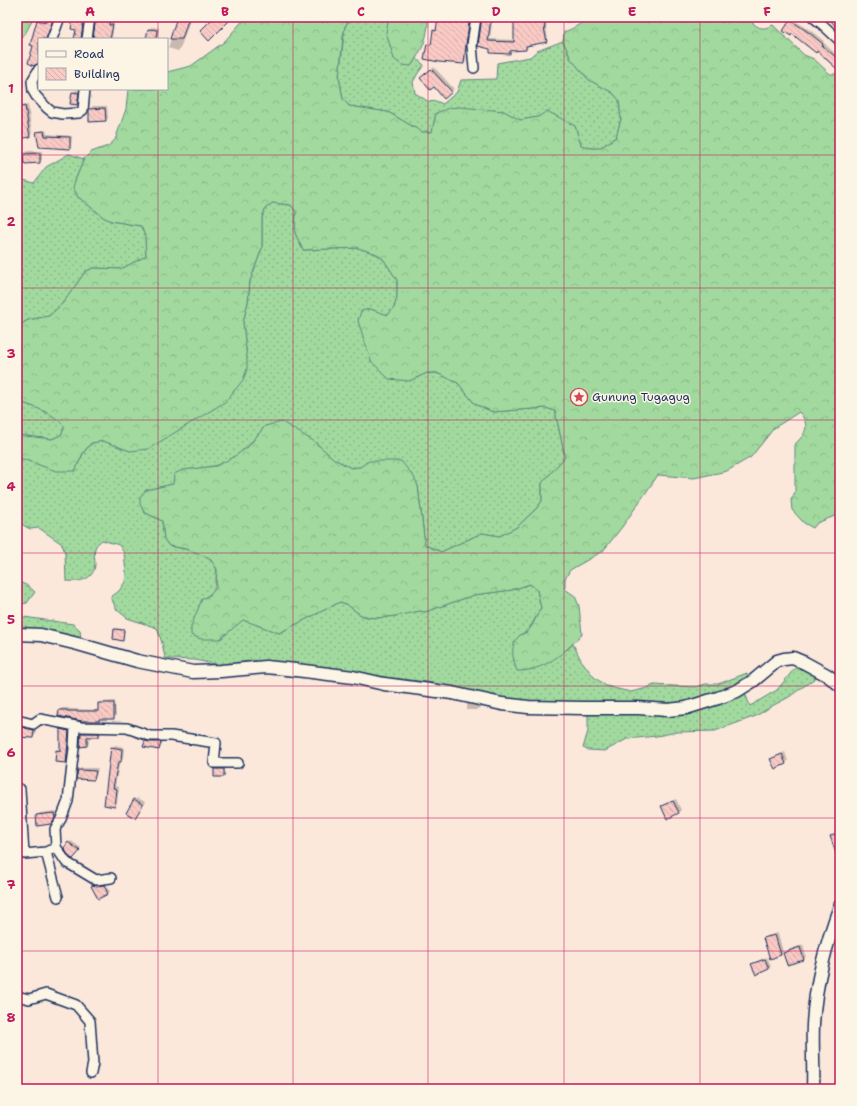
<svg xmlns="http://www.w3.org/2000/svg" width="857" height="1106" font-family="'Shantell Sans',sans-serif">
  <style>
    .grass { fill: url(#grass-dots); stroke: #5e847e }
    .forest { fill: url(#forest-crowns); stroke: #5e847e }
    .shadow { fill: #0003 }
    .building { fill: url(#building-back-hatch); stroke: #1b2f5e }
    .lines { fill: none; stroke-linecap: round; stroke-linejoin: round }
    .street-casing { stroke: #1b2f5e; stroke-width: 12 }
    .secondary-casing { stroke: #1b2f5e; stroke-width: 15 }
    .street { stroke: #fcf5e5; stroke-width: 9 }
    .secondary { stroke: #fcf5e5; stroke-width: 12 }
    .grid { fill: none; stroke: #c2185b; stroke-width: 1; stroke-opacity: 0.55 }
    .labels { text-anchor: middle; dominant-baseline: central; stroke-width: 3; stroke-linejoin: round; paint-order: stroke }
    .poi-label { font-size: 12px; fill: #1b2f5e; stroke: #fcf5e5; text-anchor: start }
    .neatline { fill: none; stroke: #c2185b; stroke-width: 1.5 }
    .grid-label { font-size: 13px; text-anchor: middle; font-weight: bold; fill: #c2185b }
  </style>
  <defs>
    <pattern id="grass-dots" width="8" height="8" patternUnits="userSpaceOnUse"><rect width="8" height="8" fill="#a1d99e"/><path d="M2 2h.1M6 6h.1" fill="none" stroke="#8abb8a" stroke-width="1.8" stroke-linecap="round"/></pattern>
    <pattern id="forest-crowns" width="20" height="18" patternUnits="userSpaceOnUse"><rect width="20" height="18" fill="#a1d99e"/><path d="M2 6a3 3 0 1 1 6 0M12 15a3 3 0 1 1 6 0" fill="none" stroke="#8abb8a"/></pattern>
    <pattern id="building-back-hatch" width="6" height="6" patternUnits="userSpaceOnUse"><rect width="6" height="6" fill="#facac4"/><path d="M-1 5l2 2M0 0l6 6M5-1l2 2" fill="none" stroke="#d6aeab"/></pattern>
  </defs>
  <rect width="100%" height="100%" fill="#fbe8db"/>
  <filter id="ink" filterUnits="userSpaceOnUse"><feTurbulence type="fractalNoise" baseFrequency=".025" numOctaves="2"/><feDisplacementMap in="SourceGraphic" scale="8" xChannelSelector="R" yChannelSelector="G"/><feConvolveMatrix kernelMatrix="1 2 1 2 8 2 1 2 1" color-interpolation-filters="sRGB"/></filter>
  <g filter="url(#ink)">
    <!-- grass -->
    <path class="grass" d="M352,17H385L389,22L411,66L416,58L424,65L418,73L413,82L415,93L429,102L436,101L443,104L457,92L461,80L496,79L497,63L530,57L537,51L563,41L571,59L589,80L613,93L619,100L621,119L616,137C601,147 599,152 581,145L575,126L539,117L520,120L503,111L436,113L432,132H422L388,112L349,106L343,99L339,77L345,26Z
      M69,154L84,159L76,178L77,196L103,217L111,221L141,226L145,236L146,256L121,269L93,268L85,272L63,303L49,316L28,320L20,325L17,353V178L34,183L46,167Z
      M272,203L291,205L296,212L295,233L303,250L359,248L376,254L384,260L397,280V297L394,308L388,315L409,381L427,373H437L458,383L475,404L493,412L546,408L555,411L565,457L542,483V501L536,509L517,527L500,536L482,533L441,552L425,545L418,486L360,467L351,468L334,459L315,442L265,426C251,443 236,462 214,466C204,468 193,469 183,470L173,484L147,490L144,512L162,521L164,539L169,546C184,549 210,552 216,568C217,572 216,577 216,581C215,591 211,594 202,599L220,639L243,619L279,633L340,602C349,604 354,611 361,615C374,622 405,614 420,611L425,612L474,595L512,590L530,584L537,590L541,608L528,631L520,635C514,651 510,655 518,671L568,649L573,644L581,660L594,677L606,686L622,690L631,692L647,688L654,685L695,687L706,684H718L747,673L749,680L742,685L750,706L777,690L795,668L808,670L818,676L789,697L772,706L756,716L715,731L677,732L657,736L627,739L605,751L588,750L583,748L588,731V716L581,702L508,700L427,682L281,665L252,660L235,664L218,665L195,660L169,659L165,658L162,643L157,628L127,618L116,609L111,597L119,591L125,582L126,573L124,553L119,545L102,540C100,542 97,544 96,546C93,552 95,559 95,565C93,581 79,582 66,581L65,553L62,544L39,528L30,529L21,524L20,505L17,496V457L75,471C81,459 86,440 103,441C108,441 124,449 130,451L247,359L243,322L248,302L250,281L262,248V218L265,209Z
      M17,401C35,407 52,412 65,426L61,435L52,439L17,435Z
      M17,581L28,586L35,592L27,603L17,605Z
      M24,617L73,624L80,630L81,640L17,630V618Z"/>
    <!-- forest -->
    <path class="forest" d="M17,17H34L25,34L17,40Z
      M246,17H352L345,26L343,37L339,77L343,99L349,106L388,112L422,132H432L436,113L449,108L459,107L504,111L520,120L538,117L547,111L575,126L581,145C598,152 602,147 616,137L621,119L619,100L613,93L589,80L571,59L563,41L564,32C572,29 581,25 586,17H746C757,26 759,32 773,25L804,55L814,59L830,74H840V514L817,523L813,528L804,523L792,510L791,500L795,492V444C807,433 810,425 799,412L774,428L751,457L727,471L694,478L658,475L622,527L603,551L570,570L565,579V589L575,596L579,606L582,634C566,652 543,672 517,671C513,660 509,646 519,636C522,633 527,633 529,630C534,623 537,615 541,608L537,590L530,584L512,590L474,595L425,612L420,611C404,614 379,621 364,616C355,613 350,604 340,602L279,633L243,620L220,639H201L191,635V626L202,599L210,595L216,588L217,569L211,560L204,556L187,549L169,546L164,539L162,521L144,512L140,504V497L146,490L173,484L174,474L183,470L216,466L232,458L248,447L265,426L282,422L315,442L334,459L351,468L360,467L369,461H401L414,477L418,486L425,545L441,552L482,533L500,536L517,527L536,509L542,501V483L565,457L555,411L546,408L493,412L475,404L458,383L437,373H427L409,381L389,379L371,361L358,321L361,311L370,309L388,315L394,308L397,297V280L384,260L377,254L358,248L303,250L295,233L296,212L291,205L272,203L265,209L262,218V248L250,281L248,302L243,322L247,359V369L243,380L225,402L148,449L130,451L103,441L91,443L83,453L75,471H56L17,457V435L52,439L61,435L65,427C53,412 34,407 17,401V353L20,325L28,320L49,316L63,303L85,272L93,268L121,269L146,256L145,236L141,226L111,221L103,217L77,196L73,187L76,178L84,159L91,152L108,146L115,140L126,109L128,89H167V72L191,66L224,42Z
      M385,17H428C428,39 423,48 411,66L402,65L394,59L386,32L388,22Z"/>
    <!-- shadow -->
    <path class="shadow" d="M76,17H85L84,39H75L77,29Z
      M97,17H111L110,23H114L112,38L110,39H94Z
      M178,17H191L180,49L178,51L168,48Z
      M439,17H471L467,41L466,61L464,63L428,45L430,43H432L434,31L437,28Z
      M484,17H493L490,39L515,40V20H513V17H576L577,19L575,21L566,23L564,17L546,21L547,25L546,26L548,39L546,41L528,45V47L526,49L512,50L510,53L479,45Z
      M776,17H787L783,22Z
      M41,18L53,22L48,34L49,39H39V62L34,45L38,21Z
      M792,19L810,30L824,41L823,42L840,58V63L792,33L791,21Z
      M152,27L159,28L157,39H147L149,29Z
      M434,67L454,89L444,97L434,85L421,79Z
      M23,75L24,86L22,88L17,89V76Z
      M76,90H81L80,101L77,104L71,103L73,92Z
      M28,105L32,133L30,136L17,125V108Z
      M93,106H107L108,118L106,120L90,109Z
      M46,130L47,134L72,136L71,146L69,148L37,133L39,131Z
      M27,151H42V160L39,162L24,154Z
      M116,628L125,630L122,640L115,629Z
      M115,701L116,716L114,718H100L98,720L59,716L60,710L62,708H69V709L99,710V704L101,702Z
      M470,702L479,704V708L476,710H467V704Z
      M17,723L36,728V734L33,737H17Z
      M64,727L71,728L68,760L66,762L57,751L59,748H61V729Z
      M84,731L101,732V734L99,736H88L89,743L87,745L82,733Z
      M148,739L163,740L161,747L159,749L145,746L146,741Z
      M115,745L124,747L123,759L120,761L115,786L119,787L117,803L115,806L105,804L112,748Z
      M785,752L788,761L786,763L776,768L772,759L774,757Z
      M81,768H98L96,776L93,779L79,770Z
      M216,768H225V775L224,776H215V769Z
      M138,798L145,802L135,817V800Z
      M676,799L681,810L678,813L662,806L665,804Z
      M56,811L57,815L53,821L37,815L40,813Z
      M71,841L81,848L76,856L69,843Z
      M106,883L110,891L108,893L93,886L95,884Z
      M778,933L783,952L781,955L770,958L765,938L767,936Z
      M803,945L806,956L804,959L784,953L787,950Z
      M767,957L771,966L768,969L752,964L755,962Z
      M17,999L20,1000L22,1004L17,1008Z"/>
    <!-- building -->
    <path class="building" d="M47,17H54L46,39H39V63L34,66L28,63L33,46L30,45L37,20L46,22Z
      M73,17H84L81,39H74L76,30L71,29Z
      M96,17H110L109,25H113L110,39L93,38Z
      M177,17H189L182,39H170Z
      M214,17H233L209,41L200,31Z
      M438,17H470L466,44L464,64L439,62L424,59L427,44L431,45L433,30L436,31Z
      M482,17H491L488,41L514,42V17H543L545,28H544L547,42L526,46V50L510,51V54L490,53V49L478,46Z
      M828,17H840V32Z
      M790,20L808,32L823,44L822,45L840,61V64L836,68L817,51L816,53L792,34L791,36L783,31Z
      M148,29L157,30L156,39H146Z
      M431,69L452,92L444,99L434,87L430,90L420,78Z
      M72,92L79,93L77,105L70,104Z
      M25,106L30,137L19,139L17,129V108Z
      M105,108L106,121L89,122V109Z
      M44,131L45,136L70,137V149L39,147L36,132Z
      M40,153V163L24,164L23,154Z
      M114,629L124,630L123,641L113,639Z
      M98,703H114V719H99V721H82L58,716L59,710H67V711H98Z
      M17,726L34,730L33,738L17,737Z
      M60,729L69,731L66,763L55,762L56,750L60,751Z
      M81,733H99V737H87V746L80,747Z
      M145,741L150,742H161L159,750L143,747Z
      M111,747L122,749L121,762H118L113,788L117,789L115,807L104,805Z
      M782,754L786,764L775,769L770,759Z
      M214,769H224V777H214Z
      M78,770L96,771L94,780L76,779Z
      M134,799L143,805L135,818L126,813Z
      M673,801L679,813L667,819L661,806Z
      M54,813L55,818L51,824L37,826L36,815Z
      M840,833V861L839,862L830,836Z
      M68,842L80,851L73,859L70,858L64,848Z
      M93,885L97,886L104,885L108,894L98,899L91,886Z
      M775,935L781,955L770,959L763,938Z
      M800,947L804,960L787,965L783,953Z
      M765,959L769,969L756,975L751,964Z"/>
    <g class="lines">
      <defs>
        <path id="street" d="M813,17L823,25L840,41
          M52,39L60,17
          M87,39L90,17
          M474,68L472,45L476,17
          M39,69L32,81L33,91L36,96L47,108L52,112L63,114L79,113L83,110L85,89
          M17,720L33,724L40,719L81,727L127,728L150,736H171L216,743L214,763H238
          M75,726L74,748L68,801L61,819L55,829L56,847L66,862L96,880L111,878
          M20,789L24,854L46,852
          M50,850L46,852L58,897
          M17,996L29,999L46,994L76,1005L90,1021L93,1063L91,1073"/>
        <path id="secondary" d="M17,634L41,635L78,644L137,661L193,672L221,671L266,667L296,670L353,677L384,684L452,693L502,704L528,707L583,708H638L668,710L686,708L718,698L737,691L753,681L777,661L784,659L793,658L805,663L827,675L840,685
          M813,1089C814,1068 812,1046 813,1025C815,983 826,945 840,906"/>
      </defs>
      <!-- street casing -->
      <use href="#street" class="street-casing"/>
      <!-- secondary casing -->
      <use href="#secondary" class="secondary-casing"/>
      <!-- street -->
      <use href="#street" class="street"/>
      <!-- secondary -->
      <use href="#secondary" class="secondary"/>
    </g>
  </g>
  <!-- grid -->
  <path class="grid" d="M158,17V39M293,17V1089M428,17V1089M564,17V1089M700,17V1089M158,89V1089M17,155H840M17,288H840M17,420H840M17,553H840M17,686H840M17,818H840M17,951H840"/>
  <!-- icons -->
  <defs>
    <symbol id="sight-ring" viewBox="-11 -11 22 22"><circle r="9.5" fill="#fcf5e5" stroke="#d1495b" stroke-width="1.5"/><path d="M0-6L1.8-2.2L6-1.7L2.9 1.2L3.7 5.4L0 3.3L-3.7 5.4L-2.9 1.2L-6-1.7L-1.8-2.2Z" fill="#d1495b"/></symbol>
  </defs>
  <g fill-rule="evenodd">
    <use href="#sight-ring" x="569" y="387" width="20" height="20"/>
  </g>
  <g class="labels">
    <!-- poi labels -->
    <g class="poi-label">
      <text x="592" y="397">Gunung Tugagug</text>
    </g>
  </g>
  <!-- margin -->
  <rect width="857" height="1106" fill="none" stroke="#fcf5e5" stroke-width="44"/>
  <!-- legend -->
  <rect x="38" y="38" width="130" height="52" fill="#fcf5e5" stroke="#a2a6af"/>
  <rect x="46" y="51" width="20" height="6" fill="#fcf5e5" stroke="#a2a6af"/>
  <text x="74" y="58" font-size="12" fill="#1b2f5e">Road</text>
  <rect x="46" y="68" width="20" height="12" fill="url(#building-back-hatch)" stroke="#a2a6af"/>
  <text x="74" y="78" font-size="12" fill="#1b2f5e">Building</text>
  <rect x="22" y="22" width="813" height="1062" class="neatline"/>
  <g class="grid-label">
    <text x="90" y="16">A</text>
    <text x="225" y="16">B</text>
    <text x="361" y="16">C</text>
    <text x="496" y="16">D</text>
    <text x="632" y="16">E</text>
    <text x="767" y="16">F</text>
    <text x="11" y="93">1</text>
    <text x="11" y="226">2</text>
    <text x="11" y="358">3</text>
    <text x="11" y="491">4</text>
    <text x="11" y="624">5</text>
    <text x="11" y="757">6</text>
    <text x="11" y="889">7</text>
    <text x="11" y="1022">8</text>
  </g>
</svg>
